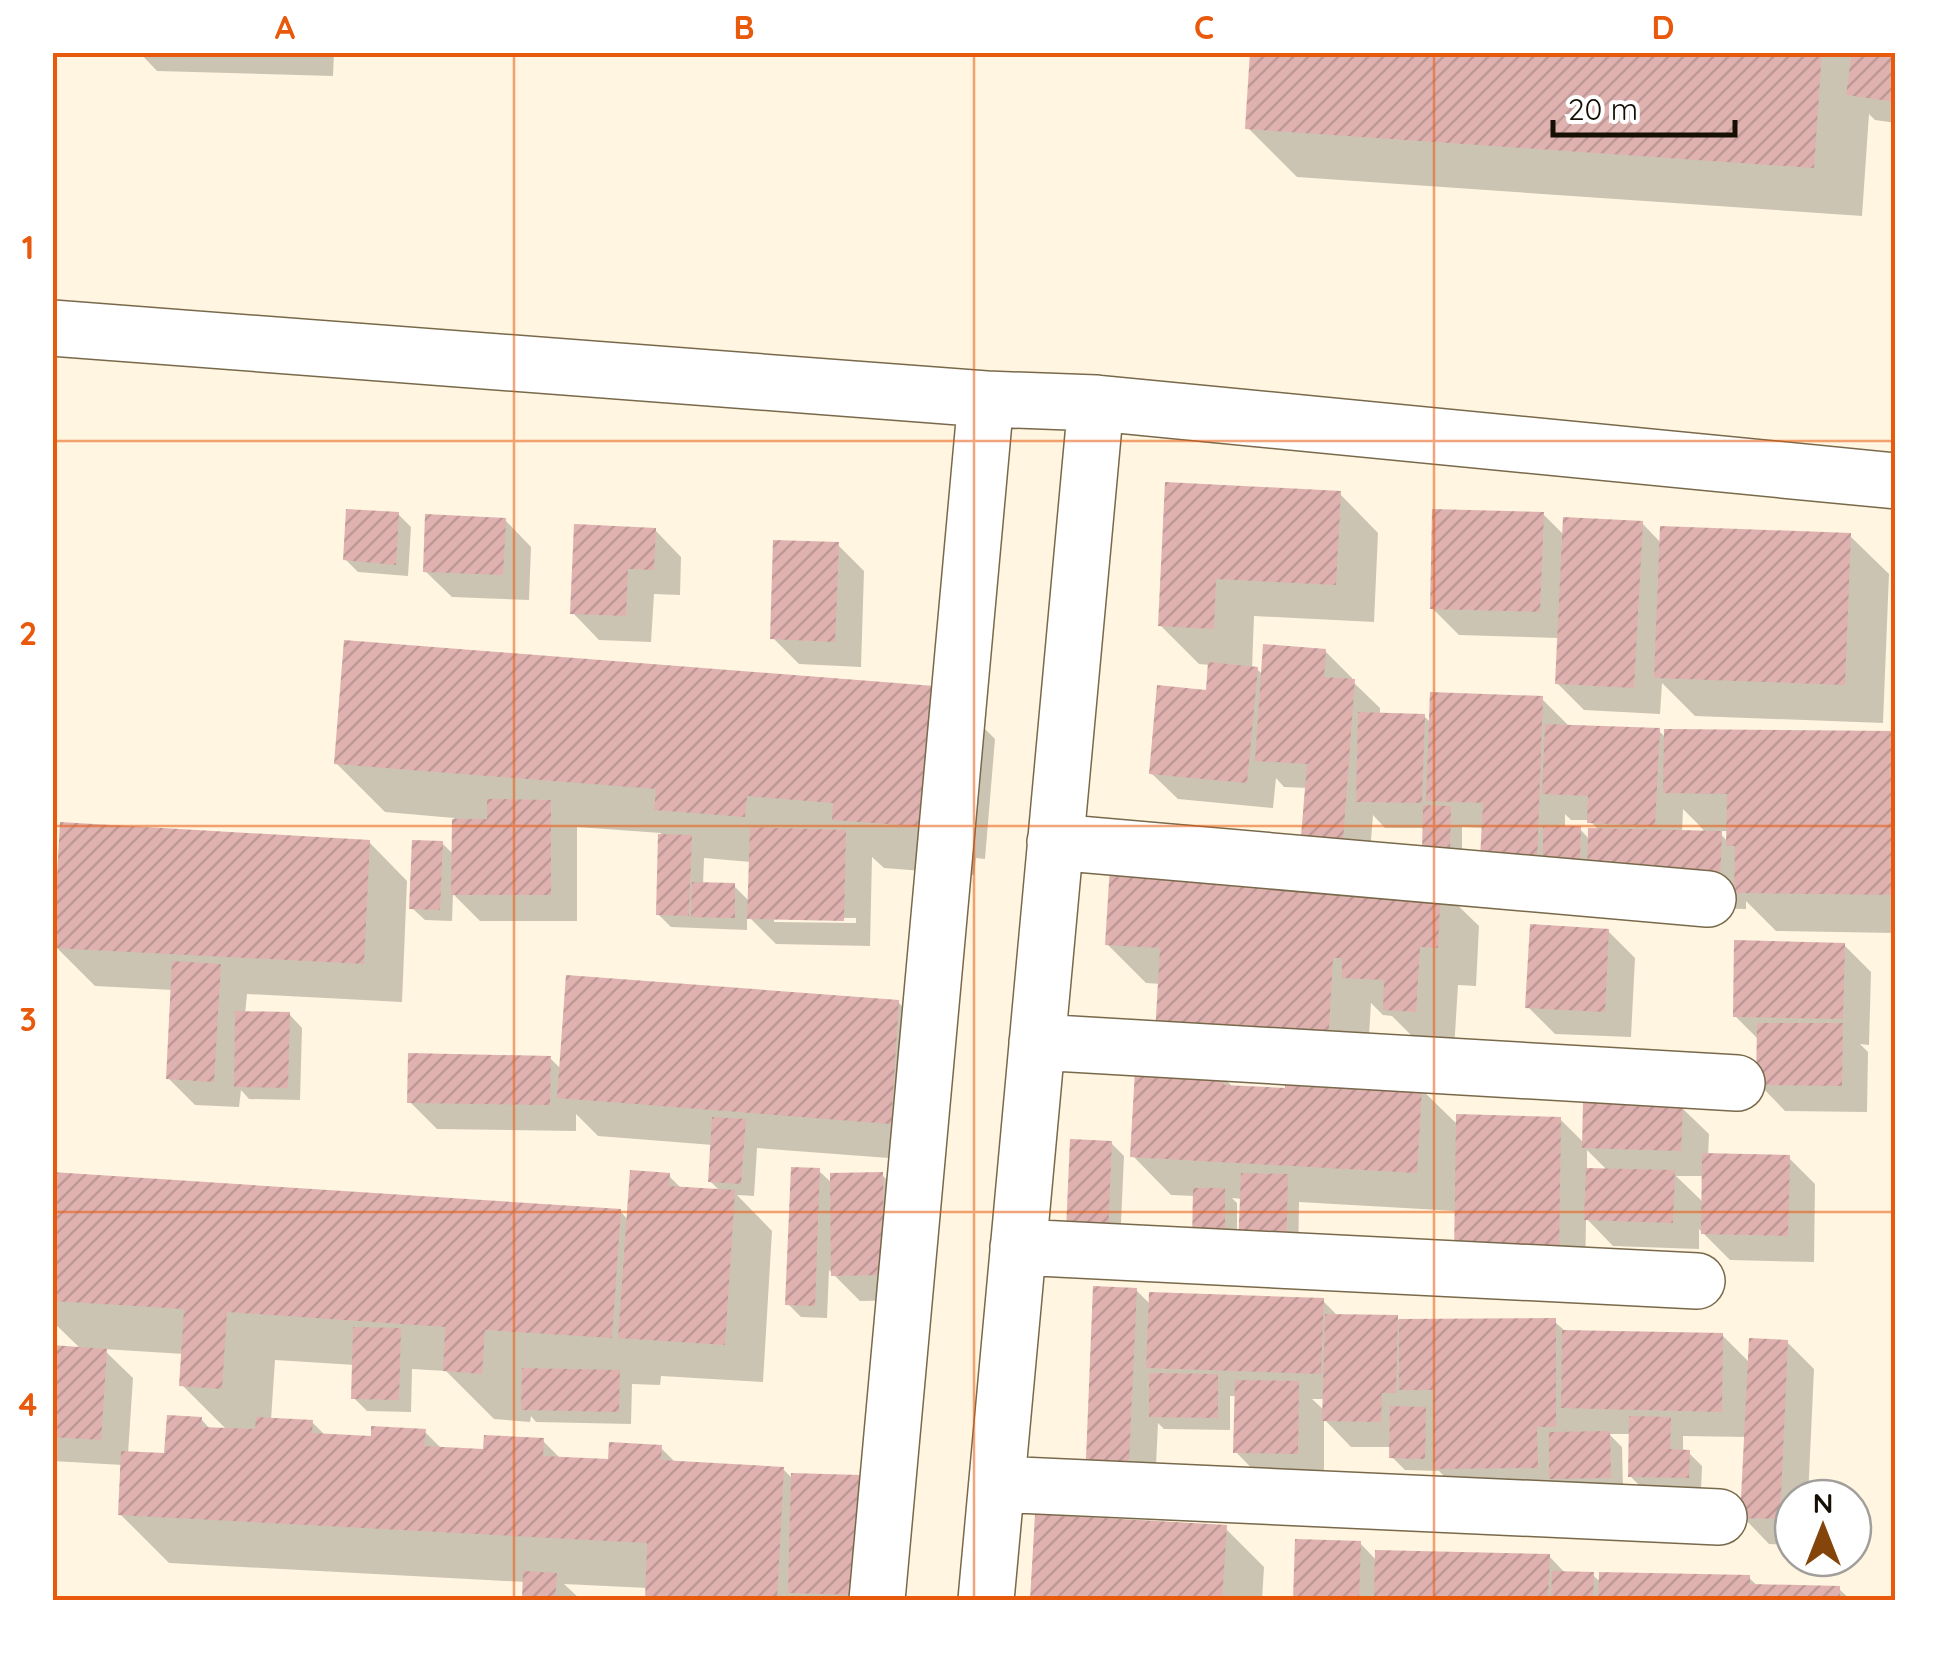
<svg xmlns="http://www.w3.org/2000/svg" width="1948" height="1653" font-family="Quicksand,sans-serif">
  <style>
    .shadow { fill: #0003; fill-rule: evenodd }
    .building { fill: url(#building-hatch) }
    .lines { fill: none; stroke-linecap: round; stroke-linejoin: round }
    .street-casing { stroke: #79694b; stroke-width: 58 }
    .street { stroke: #fff; stroke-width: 55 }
    .grid { fill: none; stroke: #e8590c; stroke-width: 2.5; stroke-opacity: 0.55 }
    .neatline { fill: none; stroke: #e8590c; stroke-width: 4 }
    .grid-label { font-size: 32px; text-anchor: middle; font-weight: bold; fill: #e8590c }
  </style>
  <defs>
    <pattern id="building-hatch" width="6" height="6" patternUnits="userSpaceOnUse" patternTransform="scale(2.5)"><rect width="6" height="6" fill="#dfb2b0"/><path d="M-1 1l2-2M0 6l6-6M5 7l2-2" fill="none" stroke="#be9896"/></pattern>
  </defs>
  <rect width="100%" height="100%" fill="#fff5e0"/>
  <!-- shadow -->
  <path class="shadow" d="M139,52H334L333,76L157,71Z
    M1253,52H1896V123L1875,120L1869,114L1862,216L1297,177L1248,128Z
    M1168,485L1340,494L1378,533L1374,622L1254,616L1252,669H1257L1264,676L1325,651L1352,678V681L1380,708V715L1424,716L1432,724L1542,699L1569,726L1658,730L1666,738L1896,733V933L1776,931L1746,901V909L1616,906L1563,886L1484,828L1462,827V865L1425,828H1385L1373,815L1369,865L1330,862L1308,788L1284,787L1276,778L1273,808L1178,799L1151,773L1208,693L1210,665L1199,664L1160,625ZM1683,809L1697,823L1707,834L1682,833ZM1565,814L1571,820H1590L1599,831L1590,840L1580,829H1565ZM1718,831H1729L1728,842Z
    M398,514L411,527L408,576L358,572L345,559Z
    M1543,514L1565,536L1642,523L1661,543L1850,536L1889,574L1883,723L1695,716L1662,683L1660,714L1584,710L1557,683L1560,638L1459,635L1432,608Z
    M505,520L531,547L529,600L452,597L425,571Z
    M655,530L681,557L680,595L654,594L651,642L599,640L573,613Z
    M838,545L864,571L861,667L799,664L773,638Z
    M946,690L995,739L985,859L976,858L974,875L884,868L872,857L870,946L776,944L747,915V930L671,927L658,914L661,833L577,827V921H480L453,894L452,921L425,920L412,908L442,843L454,855V818L385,812L336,763ZM704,858L751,862L750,902L734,886L703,885ZM774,917L856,918V923L774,922Z
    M369,842L407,881L402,1002L247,994L245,1014H289L302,1028L300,1100L249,1099L241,1090L239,1107L195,1105L168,1078L173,990L95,986L56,947Z
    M1440,888L1479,926L1476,986L1458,985L1454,1050L1424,1048L1392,1016L1383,1015L1371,1003L1366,1085L1421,1089L1459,1126L1560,1119L1584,1143L1682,1108L1709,1134L1708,1156L1789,1158L1815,1184L1814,1262L1730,1260L1699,1229V1249L1613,1246L1586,1218L1585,1284L1457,1211L1299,1202L1298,1262L1237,1257L1195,1196L1171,1195L1133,1156L1199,1076L1161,984L1146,983L1107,944ZM1220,1074L1288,1078V1091L1234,1088ZM1587,1150L1608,1171H1587ZM1676,1176H1704V1203ZM1232,1198L1242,1199L1241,1230L1237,1229V1203Z
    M1608,931L1635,958L1631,1037L1555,1034L1528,1007Z
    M1844,945L1871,972L1869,1045L1860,1044L1868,1052L1867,1112L1785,1111L1759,1084V1040L1735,1016Z
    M898,1002L937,1041L929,1161L757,1148L754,1196L737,1195L772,1231L763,1382L661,1376L660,1385L632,1384L631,1424L536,1422L531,1416L530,1422L494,1419L446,1371L412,1369L411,1412L367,1411L354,1398L355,1365L275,1360L271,1420L312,1422L326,1436L373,1439L425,1432L443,1450L485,1452L543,1441L562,1460L610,1462L661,1448L677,1464L783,1469L793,1479L859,1477L885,1504L883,1600H647L648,1588L564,1584L581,1600H524L525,1582L169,1563L120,1514L123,1465L52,1461V1347L81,1349L52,1321V1175L620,1211L629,1221L669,1176L682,1189L720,1191L710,1181L713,1145L598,1136L576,1114V1131L437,1129L410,1102L550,1058L562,1070ZM103,1349L184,1354L182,1385L227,1430H211L201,1419L166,1456L128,1454L133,1378Z
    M1111,1143L1124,1156L1120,1245L1082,1243Z
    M819,1171L833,1184L882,1175L909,1201L910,1300L860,1301L829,1270L827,1318L801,1317L788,1304Z
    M1136,1290L1151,1305L1323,1301L1339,1317L1397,1318L1401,1322L1554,1321L1566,1332L1722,1335L1750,1363L1787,1342L1814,1369L1808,1498H1793V1545L1769,1544L1743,1517L1746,1437L1683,1436V1452L1689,1453L1702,1466L1701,1490L1643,1489L1630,1476L1631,1434H1609L1622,1447L1623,1490L1474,1506L1439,1471L1405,1470L1392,1457V1447H1351L1324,1419V1480L1262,1479L1236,1452L1237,1396H1230V1430L1164,1429L1158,1423L1155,1487L1115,1485L1088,1458ZM1312,1399H1325V1411Z
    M1038,1517L1225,1528L1264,1567L1262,1600H1032Z
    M1297,1541L1360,1543L1377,1561L1549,1556L1566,1574L1593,1575L1601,1583L1749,1578L1759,1587L1839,1589L1851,1600H1295Z"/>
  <!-- building -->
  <path class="building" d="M1250,52H1822L1814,168L1245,129Z
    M1852,52H1896V102L1846,95Z
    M1165,482L1341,491L1336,585L1216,579L1214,629L1158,626Z
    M346,509L399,512L396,565L343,560Z
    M1432,509L1544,512L1540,612L1430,609Z
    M425,514L506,518L503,575L423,572Z
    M1563,517L1643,521L1634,688L1555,684Z
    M574,524L656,528L654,570L628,569L626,616L570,614Z
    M1660,526L1851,533L1845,685L1654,678Z
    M773,540L839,542L835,642L770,639Z
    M344,640L947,687L926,827L832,820L833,803L747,796L745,817L654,810L656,789L334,764Z
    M1263,644L1326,649L1324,677L1355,679L1343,840L1301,836L1307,764L1255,761Z
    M1208,662L1258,667L1247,783L1149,774L1157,685L1206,690Z
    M1430,692L1543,696L1537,861L1480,859L1483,803L1426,801Z
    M1358,712L1425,714L1422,803L1356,802Z
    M1545,724L1660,728L1655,826L1587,823L1588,796L1542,794Z
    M1664,729L1896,731V895L1734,893L1735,846H1726L1727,794L1663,793Z
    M487,799L551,800V895H451L452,819H487Z
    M1423,805L1451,806L1450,853H1422Z
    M60,822L370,840L364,964L53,948Z
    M1543,826H1581L1580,859L1543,858Z
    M750,827L846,830L844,921L747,919Z
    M1588,828L1722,831L1720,883L1587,880Z
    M658,834L692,835L689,916L656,915Z
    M412,840L443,841L440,910L409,909Z
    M1110,866L1441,885L1438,948L1420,947L1416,1012L1383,1010L1384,980L1342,978V958H1333L1328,1045L1155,1035L1160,948L1105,945Z
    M692,882L735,883V918L691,917Z
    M1530,924L1609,929L1605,1012L1525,1008Z
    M1734,940L1845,943L1843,1019L1733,1017Z
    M172,961L221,964L214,1082L166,1079Z
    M566,975L899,1000L891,1124L557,1098Z
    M235,1011L290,1012L288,1088L234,1087Z
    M1757,1023H1843L1842,1086L1756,1085Z
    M408,1053L551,1056L550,1105L407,1103Z
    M1135,1070L1224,1075V1085L1285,1088V1078L1422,1086L1417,1173L1130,1157Z
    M1583,1101L1683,1105L1681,1151L1582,1148Z
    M1456,1114L1561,1117L1559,1259L1454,1257Z
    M712,1117L746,1119L741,1184L708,1182Z
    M1070,1139L1112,1141L1108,1233L1066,1231Z
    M1702,1153L1790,1155L1788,1236L1701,1234Z
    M791,1167L820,1168L815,1306L785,1305Z
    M1586,1168L1675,1170L1673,1223L1584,1220Z
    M630,1170L670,1173L669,1186L735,1190L725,1345L618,1338Z
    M52,1172L621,1209L612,1338L485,1330L482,1374L443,1371L445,1327L227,1312L222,1389L179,1386L184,1309L52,1301Z
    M883,1172L884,1275L831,1276L830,1173Z
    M1241,1173L1288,1174L1286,1250L1238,1248Z
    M1193,1188H1225V1245H1192Z
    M1093,1286L1137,1288L1129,1462L1086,1459Z
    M1149,1292L1324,1298L1321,1374L1146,1368Z
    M1325,1314L1398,1315L1396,1393H1382L1381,1422L1322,1421Z
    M1556,1318V1427H1537L1538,1468L1433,1469V1390H1399V1319Z
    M353,1327L401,1328L399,1400L351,1399Z
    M1562,1330L1723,1333L1722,1412L1561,1408Z
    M1749,1338L1788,1340L1780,1519L1740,1518Z
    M52,1345L107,1349L101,1440L52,1437Z
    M522,1368L620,1370L619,1412L521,1410Z
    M1149,1373L1218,1374V1418L1149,1417Z
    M1235,1380L1299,1381L1298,1454L1233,1453Z
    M1390,1406L1426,1407L1425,1459L1389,1458Z
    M167,1415L202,1417L201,1427L255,1429L256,1417L313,1420L312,1433L371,1436V1426L426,1429L424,1446L483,1449L484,1435L544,1438L543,1456L608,1459L609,1442L662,1445L661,1460L784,1467L777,1600H645L647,1543L118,1515L121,1451L164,1453Z
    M1629,1416L1671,1417L1670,1449L1690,1450L1689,1478L1628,1477Z
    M1610,1431L1611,1478L1549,1479V1432Z
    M791,1473L860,1475L856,1595L788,1593Z
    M1035,1514L1227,1525L1222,1600H1030Z
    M1295,1539L1361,1541L1359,1600H1293Z
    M1375,1550L1550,1554L1548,1600H1374Z
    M523,1571L557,1573L555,1600H522Z
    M1552,1571L1594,1572L1593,1600H1551Z
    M1599,1572L1750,1575V1584L1840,1586V1600H1598Z"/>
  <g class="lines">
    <defs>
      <path id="street" d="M52,328L986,399L1096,403L1896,481
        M1055,842L1708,899
        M1037,1042L1737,1083
        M1018,1247L1697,1281
        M997,1484L1719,1517
        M877,1600L986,399
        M986,1600L1096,403"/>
    </defs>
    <!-- street casing -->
    <use href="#street" class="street-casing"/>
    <!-- street -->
    <use href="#street" class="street"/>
  </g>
  <!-- grid -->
  <path class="grid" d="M514,52V1600M974,52V1600M1434,52V1600M52,441H1896M52,826H1896M52,1212H1896"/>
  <!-- border -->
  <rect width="1948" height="1653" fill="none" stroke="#ffffff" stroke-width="110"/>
  <!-- north arrow -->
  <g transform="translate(1823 1528)"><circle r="48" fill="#ffffff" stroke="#a19f9b" stroke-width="2.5"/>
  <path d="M0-8L18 38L0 25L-18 38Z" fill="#84450a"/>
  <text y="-15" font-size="28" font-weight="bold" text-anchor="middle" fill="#150f04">N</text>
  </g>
  <!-- scale -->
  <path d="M1553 120v15h182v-15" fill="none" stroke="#150f04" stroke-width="5"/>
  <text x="1568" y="120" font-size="30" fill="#150f04" stroke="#ffffff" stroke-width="8" paint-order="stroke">20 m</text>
  <rect x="55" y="55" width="1838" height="1543" class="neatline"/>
  <g class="grid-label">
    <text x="285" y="39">A</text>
    <text x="744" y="39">B</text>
    <text x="1204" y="39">C</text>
    <text x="1663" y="39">D</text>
    <text x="28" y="259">1</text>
    <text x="28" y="645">2</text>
    <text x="28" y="1031">3</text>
    <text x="28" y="1416">4</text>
  </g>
</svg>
